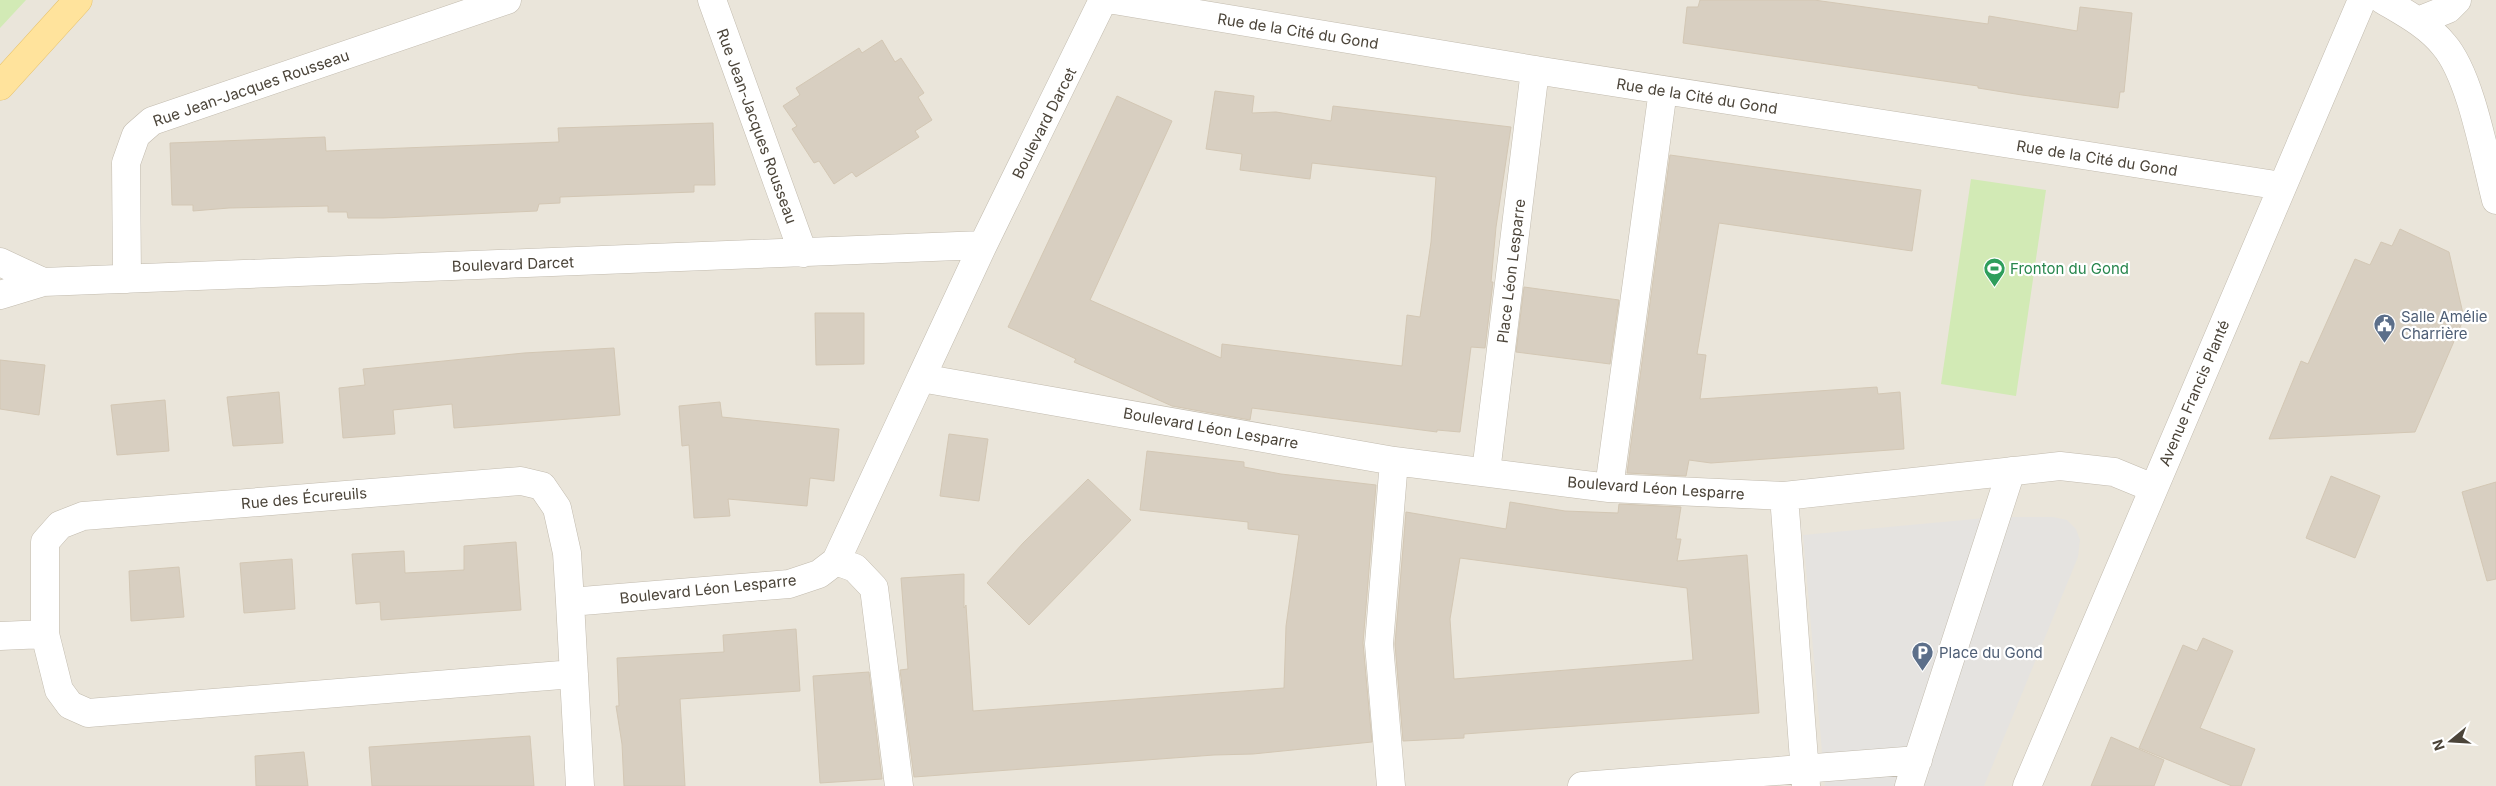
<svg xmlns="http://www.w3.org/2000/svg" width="2496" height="786" font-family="Inter,sans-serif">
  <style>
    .residential { fill: #eae5da }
    .green { fill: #d2eab5 }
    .parking { fill: #e5e3e0 }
    .building { fill: #d8cfc1; stroke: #d3c7b4; fill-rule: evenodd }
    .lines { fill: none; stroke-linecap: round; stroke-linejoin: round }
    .minor-casing { stroke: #c2bbae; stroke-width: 29 }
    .major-casing { stroke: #e6c16a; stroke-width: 29 }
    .minor { stroke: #fff; stroke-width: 28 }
    .major { stroke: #ffe39c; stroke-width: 28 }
    .labels { text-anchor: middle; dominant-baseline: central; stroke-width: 4.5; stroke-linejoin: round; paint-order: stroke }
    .street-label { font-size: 15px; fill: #4b4439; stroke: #fff }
    .leisure-label { font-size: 15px; fill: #27864d; stroke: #fff; text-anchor: start }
    .service-label { font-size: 15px; fill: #4e5e75; stroke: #fff; text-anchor: start }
  </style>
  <rect width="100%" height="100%" fill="#f6f3ec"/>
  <!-- residential -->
  <path class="residential" d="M0,0H2496V786H0Z"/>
  <!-- green -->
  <path class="green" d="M0,0H26L0,28Z
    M1971,179L2046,190L2016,396L1941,384Z"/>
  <!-- parking -->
  <path class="parking" d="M1996,517H2053L2067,520L2076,529L2080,540L2078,557L1984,786H1825L1803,535Z"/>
  <!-- building -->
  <path class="building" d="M1700,0H1814L1988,24L1989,16L2077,31L2080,7L2132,13L2124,92H2120L2118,108L2022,95L1978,88V86L1683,43L1687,7H1698Z
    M882,40L895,62L901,58L924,93L918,97L932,120L915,131L919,137L856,177L852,172L834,184L819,161L814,163L792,129L797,126L783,106L800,95L796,88L859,48L862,53Z
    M1215,91L1254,96L1252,113L1276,112L1331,121L1333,106L1511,127L1496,227L1491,282H1493L1485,348L1471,347L1460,432L1437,430V432L1252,408L1250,420L1172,406L1074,362L1076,359L1008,327L1117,96L1172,121L1090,300L1221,358L1222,344L1402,366L1407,315L1420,317L1431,242L1436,177L1312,163L1310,179L1240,170L1242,154L1206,149Z
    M713,123L715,185H694V192L560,197V203L539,204L537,211L383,218H348L347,212H328V206L229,208L193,211V205H172L170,143L325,137L326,151L559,142L558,128Z
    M1670,155L1921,190L1912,251L1719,223L1697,354L1706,355L1700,399L1877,387L1878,394L1900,392L1904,449L1711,463L1689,460L1686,476L1627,473Z
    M2400,229L2449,252L2464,318L2415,432L2269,439L2301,361L2308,364L2355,259L2370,265L2381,242L2392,246Z
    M1524,287L1619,300L1610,364L1516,352Z
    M815,313H864V364L816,365Z
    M614,348L620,415L454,428L452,404L393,410L395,434L343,438L339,388L365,385L363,369L524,353Z
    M0,360L45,365L39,415L0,409Z
    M279,392L283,443L233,446L227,397Z
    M165,400L169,451L117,455L111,405Z
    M720,402L722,417L839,429L834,481L810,478L807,506L728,499L730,516L694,518L689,445L682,446L679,406Z
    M949,434L988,439L979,501L940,496Z
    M1147,451L1244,462V467L1281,474L1376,485L1363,643L1372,742L1253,754L1214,755L914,777L900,670L908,669L901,578L964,574V608L966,605L973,711L1284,688L1286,626L1299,535L1248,529V522L1140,510Z
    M2331,476L2380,496L2355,558L2306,538Z
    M1088,479L1131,520L1029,625L987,583L1023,543Z
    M2496,482V579L2487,581L2462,492Z
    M1510,502L1565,511L1618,513L1619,504L1681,507L1676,539H1681L1677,561L1747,555L1759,713L1464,734V738L1403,741L1395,644L1406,512L1506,529ZM1460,558L1687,588L1693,660L1454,679L1450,619Z
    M516,542L521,610L381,620L380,602L356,604L352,554L404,551L405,573L464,570V546Z
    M292,559L295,609L244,613L240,563Z
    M179,567L184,617L131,621L129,571Z
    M796,629L800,691L680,699L685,786H624L622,744L616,706H619L617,658L724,652L723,635Z
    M2203,638L2233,651L2200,728L2255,749L2241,786H2232L2139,748L2183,645L2197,651Z
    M869,672L882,779L820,783L813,676Z
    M530,736L534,786H372L369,747Z
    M2111,737L2164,760L2154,786H2091Z
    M304,752L308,786H256L255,756Z"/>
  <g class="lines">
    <defs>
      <path id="minor" d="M712,0L803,253
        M1114,0L1535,70L2282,186
        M2383,0C2405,13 2428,25 2444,45C2471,76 2485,158 2496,200
        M2418,21L2448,9L2457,0
        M0,262L43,282
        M127,279L126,163L136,135L152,121L507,0
        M0,295L43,282L983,245
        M921,378L983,245L1103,0
        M1486,472L1535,70
        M1609,488L1663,90
        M1784,496L1806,786
        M836,561L855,568L874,588L899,786
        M45,634V542L60,525L83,516L521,481L542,486L557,508L567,553L570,602
        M0,636L45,634L59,690L70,705L88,713L574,674
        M580,786L570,602L789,584L819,574L836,561L921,378L1394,461L1609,488L1784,496L2060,466L2114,472L2153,488
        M1391,786L1379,644L1394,461
        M1582,786L1918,760
        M1909,786L2011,471
        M2027,786L2362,0"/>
      <path id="major" d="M0,86L78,0"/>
    </defs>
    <!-- minor casing -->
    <use href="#minor" class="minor-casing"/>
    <!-- major casing -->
    <use href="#major" class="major-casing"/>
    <!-- minor -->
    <use href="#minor" class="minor"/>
    <!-- major -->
    <use href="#major" class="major"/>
  </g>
  <!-- icons -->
  <defs>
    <symbol id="stadium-pin" viewBox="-11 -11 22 30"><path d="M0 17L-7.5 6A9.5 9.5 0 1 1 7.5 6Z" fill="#2e9e5b" stroke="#fff"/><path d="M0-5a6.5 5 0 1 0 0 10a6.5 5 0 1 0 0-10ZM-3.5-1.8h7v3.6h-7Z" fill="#fff"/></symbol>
    <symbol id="civic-pin" viewBox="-11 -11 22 30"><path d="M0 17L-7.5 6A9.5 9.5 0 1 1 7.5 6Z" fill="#5c6f8a" stroke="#fff"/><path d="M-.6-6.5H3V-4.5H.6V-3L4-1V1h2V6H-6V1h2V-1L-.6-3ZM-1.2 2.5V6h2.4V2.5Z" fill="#fff"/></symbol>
    <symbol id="parking-pin" viewBox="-11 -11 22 30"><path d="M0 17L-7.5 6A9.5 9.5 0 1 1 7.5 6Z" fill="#5c6f8a" stroke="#fff"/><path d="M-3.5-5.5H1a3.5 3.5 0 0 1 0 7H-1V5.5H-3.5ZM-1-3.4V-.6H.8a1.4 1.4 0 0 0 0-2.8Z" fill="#fff"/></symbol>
  </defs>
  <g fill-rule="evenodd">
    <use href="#stadium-pin" x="1982" y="256" width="25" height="34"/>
    <use href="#civic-pin" x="2372" y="312" width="25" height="34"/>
    <use href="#parking-pin" x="1910" y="640" width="25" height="34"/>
  </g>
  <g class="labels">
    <!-- street labels -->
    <g class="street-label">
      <text transform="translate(1298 31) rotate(9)">Rue de la Cité du Gond</text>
      <text transform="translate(251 88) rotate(-19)">Rue Jean-Jacques Rousseau</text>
      <text transform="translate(1697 96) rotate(9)">Rue de la Cité du Gond</text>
      <text transform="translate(1044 123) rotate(-63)">Boulevard Darcet</text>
      <text transform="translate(757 126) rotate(70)">Rue Jean-Jacques Rousseau</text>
      <text transform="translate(2097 158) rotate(9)">Rue de la Cité du Gond</text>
      <text transform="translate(513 264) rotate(-2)">Boulevard Darcet</text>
      <text transform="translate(1511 271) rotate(-83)">Place Léon Lesparre</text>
      <text transform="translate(2194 393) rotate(-67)">Avenue Francis Planté</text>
      <text transform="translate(1211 428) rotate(10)">Boulevard Léon Lesparre</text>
      <text transform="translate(1656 488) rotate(4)">Boulevard Léon Lesparre</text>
      <text transform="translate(304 498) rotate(-5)">Rue des Écureuils</text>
      <text transform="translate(708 589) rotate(-6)">Boulevard Léon Lesparre</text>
    </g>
    <!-- leisure labels -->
    <g class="leisure-label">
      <text x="2010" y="268">Fronton du Gond</text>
    </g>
    <!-- service labels -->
    <g class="service-label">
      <text x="2401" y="316">Salle Amélie<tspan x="2401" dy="17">Charrière</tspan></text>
      <text x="1939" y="652">Place du Gond</text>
    </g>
  </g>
  <!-- north arrow -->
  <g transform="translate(2451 741) rotate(252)" stroke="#ffffff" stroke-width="4" paint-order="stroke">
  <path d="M0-4L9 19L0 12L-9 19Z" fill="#4b4439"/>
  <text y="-8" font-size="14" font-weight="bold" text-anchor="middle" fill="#4b4439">N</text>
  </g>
</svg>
